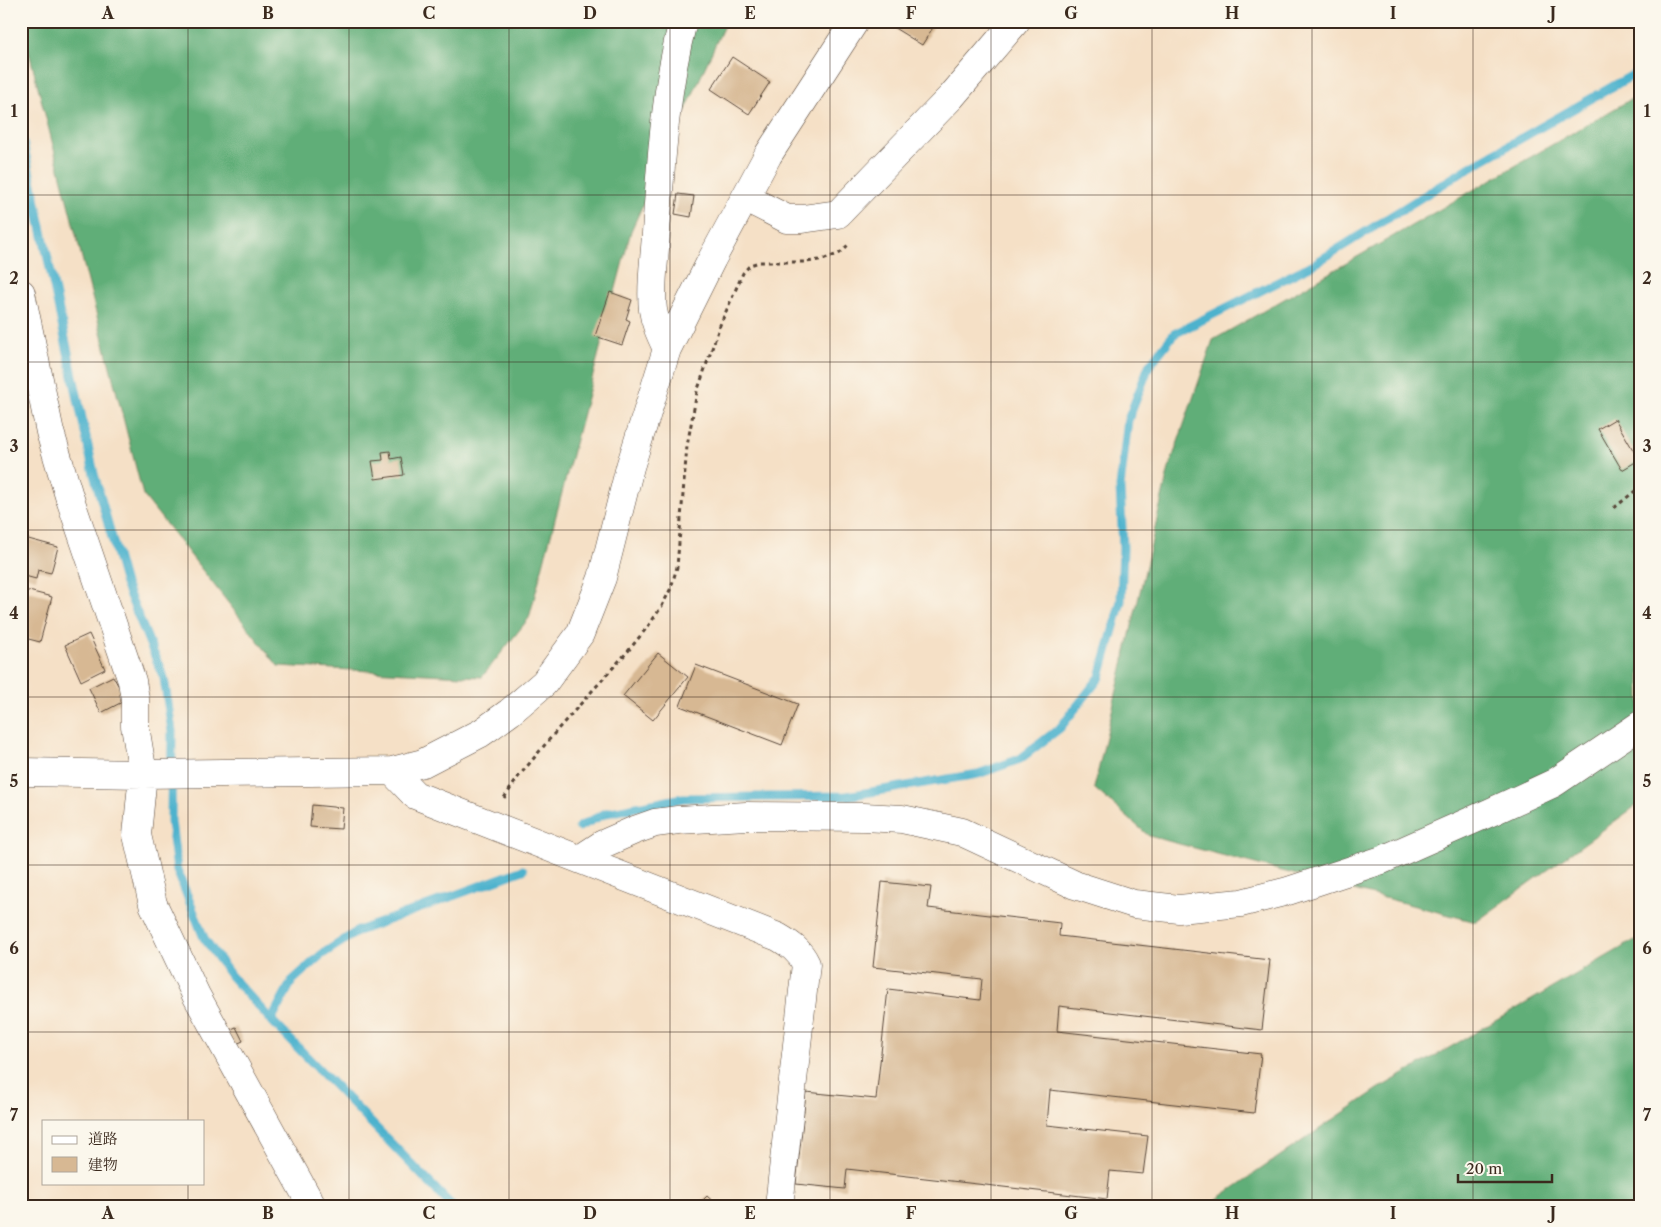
<svg xmlns="http://www.w3.org/2000/svg" width="1661" height="1227" font-family="'Libre Caslon Text','Noto Serif JP',serif">
  <style>
    .forest { fill: #61ae78; stroke: #4e6c4b }
    .lines { fill: none; stroke-linecap: round; stroke-linejoin: round }
    .stream { stroke: #4eb2cd; stroke-width: 9 }
    .building { fill: #d7b893 }
    .street-casing { stroke: #574537; stroke-width: 29 }
    .path { stroke: #574537; stroke-width: 3; stroke-dasharray: 4 4; stroke-linecap: butt }
    .street { stroke: #fff; stroke-width: 28 }
    .grid { fill: none; stroke: #3b2a1e; stroke-width: 1; stroke-opacity: 0.55 }
    .neatline { fill: none; stroke: #3b2a1e; stroke-width: 2 }
    .grid-label { font-size: 16px; text-anchor: middle; font-weight: bold; fill: #3b2a1e }
  </style>
  <rect width="100%" height="100%" fill="#fbf7ec"/>
  <filter id="ink" filterUnits="userSpaceOnUse"><feTurbulence type="fractalNoise" baseFrequency=".02" numOctaves="2"/><feDisplacementMap in="SourceGraphic" scale="10" xChannelSelector="R" yChannelSelector="G"/><feConvolveMatrix kernelMatrix="1 2 1 2 8 2 1 2 1" color-interpolation-filters="sRGB"/></filter>
  <filter id="wash" filterUnits="userSpaceOnUse"><feTurbulence type="fractalNoise" baseFrequency=".0096" numOctaves="4" result="noise"/><feDisplacementMap in="SourceGraphic" scale="20" xChannelSelector="R" yChannelSelector="G"/><feGaussianBlur stdDeviation="1.12" result="paint"/><feColorMatrix in="noise" values="0 0 0 0 0 0 0 0 0 0 0 0 0 0 0 0 0 1.4 0 .05"/><feComposite in="paint" operator="in"/></filter>
  <g filter="url(#wash)">
    <rect width="100%" height="100%" fill="#f5e0c6"/>
    <!-- forest -->
    <path class="forest" d="M21,21H726L631,231L529,618L482,677L278,666L143,495Z
      M1640,94V803L1476,922L1149,836L1094,788L1169,468L1213,340Z
      M1640,937V1206H1207L1378,1089Z"/>
    <g class="lines">
      <!-- stream -->
      <path class="stream" d="M21,133L94,474L125,584L164,678L172,731L171,821L177,870L204,938L231,976L271,1020
        M579,827L606,813L683,798L847,796L978,774L1020,759L1060,728L1100,677L1121,601L1123,548L1120,487L1128,420L1149,366L1174,334L1314,264L1467,169L1640,71
        M452,1206L271,1020L292,981L321,955L358,931L523,870"/>
    </g>
    <g id="blocks">
      <!-- building -->
      <path class="building" d="M890,21H937L922,45L888,24Z
        M732,57L770,82L749,114L711,89Z
        M678,194L694,196L691,217L675,214Z
        M610,292L632,300L626,319L630,321L622,345L595,336Z
        M1615,419L1639,460L1622,470L1598,429Z
        M390,451L391,459L401,457L404,475L375,479L372,461L383,460L382,452Z
        M21,537L58,547L51,573L38,570L36,579L21,575Z
        M21,589L52,597L40,642L21,637Z
        M89,634L105,669L81,681L65,645Z
        M658,653L688,677L653,720L623,696Z
        M696,665L798,704L782,745L680,706Z
        M113,676L126,700L101,713L89,688Z
        M312,805L343,808L341,829L310,827Z
        M882,882L931,887L928,908L1060,923L1059,936L1270,960L1262,1030L1059,1006L1057,1031L1261,1054L1254,1113L1050,1090L1047,1125L1148,1136L1143,1174L1110,1171L1107,1199L847,1169L845,1189L796,1184L806,1092L876,1099L888,989L980,1000L982,979L873,967Z
        M236,1027L243,1041L232,1046L225,1032Z
        M707,1196L718,1206H697Z"/>
    </g>
  </g>
  <g filter="url(#ink)">
    <use href="#blocks" fill-opacity="0" stroke="#574537" stroke-width="1"/>
    <g class="lines">
      <defs>
        <path id="street" d="M746,198L787,219H802L838,214L951,97L1016,21
          M21,293L50,432L69,496L132,681L135,699V726L143,774L137,835L153,904L196,995L312,1206
          M667,349C661,336 655,324 653,310C650,286 655,257 656,233C661,162 665,90 683,21
          M392,771L415,795L778,937C790,944 800,951 806,964L779,1206
          M21,772L143,774L392,771L423,763L481,733L510,712L544,683L580,634L602,578L630,467L667,349L712,259L768,155L855,21
          M580,859L603,844L635,830L655,823L678,820L746,816L864,817L902,819L962,832L1075,885L1134,904L1179,909L1241,903L1288,891L1382,860L1491,812L1554,783L1640,725"/>
      </defs>
      <!-- street casing -->
      <use href="#street" class="street-casing"/>
      <!-- path -->
      <path class="path" d="M1614,508L1640,487
        M504,798L519,776L558,729L629,650L649,625L662,606L671,588L677,567L687,446L697,392L720,325L743,273L750,265L759,262H807L825,259L840,253L850,243"/>
      <!-- street -->
      <use href="#street" class="street"/>
    </g>
  </g>
  <!-- grid -->
  <path class="grid" d="M188,21V1121M349,21V1206M509,21V1206M670,21V1206M830,21V1206M991,21V1206M1152,21V1206M1312,21V1206M1473,21V1206M21,195H1640M21,362H1640M21,530H1640M21,697H1640M21,865H1640M21,1032H1640M188,1183V1206"/>
  <!-- margin -->
  <rect width="1661" height="1227" fill="none" stroke="#fbf7ec" stroke-width="55"/>
  <!-- legend -->
  <rect x="42" y="1120" width="162" height="65" fill="#fbf7ec" stroke="#aea59a"/>
  <rect x="52" y="1136" width="25" height="8" fill="#ffffff" stroke="#aea59a"/>
  <text x="88" y="1144" font-size="15" fill="#3b2a1e">道路</text>
  <rect x="52" y="1157" width="25" height="15" fill="#d7b893" stroke="#aea59a"/>
  <text x="88" y="1170" font-size="15" fill="#3b2a1e">建物</text>
  <!-- scale -->
  <path d="M1458 1174v8h94v-8" fill="none" stroke="#3b2a1e" stroke-width="2.5"/>
  <text x="1466" y="1174" font-size="15" fill="#3b2a1e" stroke="#fbf7ec" stroke-width="4" paint-order="stroke">20 m</text>
  <rect x="28" y="28" width="1606" height="1172" class="neatline"/>
  <g class="grid-label">
    <text x="108" y="19">A</text>
    <text x="268" y="19">B</text>
    <text x="429" y="19">C</text>
    <text x="590" y="19">D</text>
    <text x="750" y="19">E</text>
    <text x="911" y="19">F</text>
    <text x="1071" y="19">G</text>
    <text x="1232" y="19">H</text>
    <text x="1393" y="19">I</text>
    <text x="1553" y="19">J</text>
    <text x="14" y="117">1</text>
    <text x="1647" y="117">1</text>
    <text x="14" y="284">2</text>
    <text x="1647" y="284">2</text>
    <text x="14" y="452">3</text>
    <text x="1647" y="452">3</text>
    <text x="14" y="619">4</text>
    <text x="1647" y="619">4</text>
    <text x="14" y="787">5</text>
    <text x="1647" y="787">5</text>
    <text x="14" y="954">6</text>
    <text x="1647" y="954">6</text>
    <text x="14" y="1121">7</text>
    <text x="1647" y="1121">7</text>
    <text x="108" y="1219">A</text>
    <text x="268" y="1219">B</text>
    <text x="429" y="1219">C</text>
    <text x="590" y="1219">D</text>
    <text x="750" y="1219">E</text>
    <text x="911" y="1219">F</text>
    <text x="1071" y="1219">G</text>
    <text x="1232" y="1219">H</text>
    <text x="1393" y="1219">I</text>
    <text x="1553" y="1219">J</text>
  </g>
</svg>
